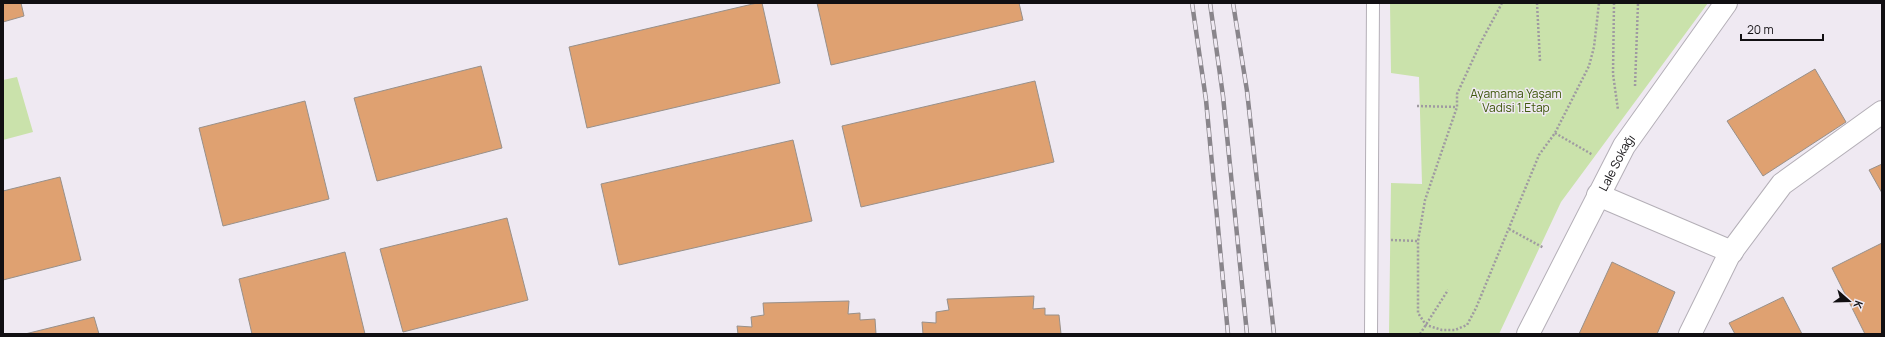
<svg xmlns="http://www.w3.org/2000/svg" width="1885" height="337" font-family="Manrope,sans-serif">
  <style>
    .green { fill: #cae2ab }
    .building { fill: #dfa171; stroke: #98908a }
    .lines { fill: none; stroke-linecap: round; stroke-linejoin: round }
    .lane-casing { stroke: #b4afb7; stroke-width: 14 }
    .street-casing { stroke: #b4afb7; stroke-width: 24 }
    .path { stroke: #9f9aa1; stroke-width: 2.5; stroke-dasharray: 2 2; stroke-linecap: butt }
    .lane { stroke: #fff; stroke-width: 12 }
    .street { stroke: #fff; stroke-width: 22 }
    .rail-casing { stroke: #89858b; stroke-width: 4.5 }
    .rail { stroke: #efe9f2; stroke-width: 3; stroke-dasharray: 9; stroke-linecap: butt }
    .labels { text-anchor: middle; dominant-baseline: central; stroke-width: 3; stroke-linejoin: round; paint-order: stroke }
    .park-label { font-size: 12px; fill: #41590f; stroke: #efe9f2 }
    .street-label { font-size: 12px; fill: #110f12; stroke: #efe9f2 }
  </style>
  <rect width="100%" height="100%" fill="#efe9f2"/>
  <!-- green -->
  <path class="green" d="M1390,3H1708L1561,202L1499,334H1389L1391,183L1422,184L1419,77L1391,73Z
    M17,77L33,132L3,140V80Z"/>
  <!-- building -->
  <path class="building" d="M3,3H21L24,16L3,22Z
    M757,3H762L780,83L587,128L569,47Z
    M817,3H1019L1023,20L831,65Z
    M481,66L502,148L377,181L354,98Z
    M1815,69L1846,122L1763,176L1727,121Z
    M1035,81L1054,162L861,207L842,126Z
    M305,101L329,199L223,226L199,128Z
    M793,140L812,221L619,265L601,184Z
    M1882,164V193L1869,170Z
    M60,177L81,260L3,280V191Z
    M507,218L528,300L403,332L380,249Z
    M1882,243V334H1865L1832,268Z
    M345,252L365,334H252L239,279Z
    M1612,262L1675,292L1657,334H1579Z
    M1034,296L1033,309L1045,308V315H1059L1061,334H923L922,322L936,323V312L949,310L947,299Z
    M1783,297L1802,334H1735L1729,323Z
    M849,301L848,314L860,313V320L875,319L876,334H738L737,326L752,327L751,317L764,315L763,303Z
    M94,317L99,334H25Z"/>
  <g class="lines">
    <defs>
      <path id="lane" d="M1371,334L1373,3"/>
      <g id="street">
        <path d="M1598,195L1732,252"/>
        <path id="s1" d="M1528,334L1624,146L1726,3"/>
        <path d="M1690,334L1729,255L1782,184L1882,112"/>
      </g>
    </defs>
    <!-- lane casing -->
    <use href="#lane" class="lane-casing"/>
    <!-- street casing -->
    <use href="#street" class="street-casing"/>
    <!-- path -->
    <path class="path" d="M1502,3L1481,42L1457,94V107L1425,200L1418,241V313L1426,325L1442,330H1455L1467,325L1476,308L1539,155L1555,133L1589,66L1594,47L1599,3
      M1537,3L1540,61
      M1614,3L1613,74L1618,110
      M1635,86L1638,3
      M1417,106L1457,107
      M1555,133L1593,155
      M1509,229L1544,248
      M1391,240L1418,241
      M1420,334L1448,290"/>
    <!-- lane -->
    <use href="#lane" class="lane"/>
    <!-- street -->
    <use href="#street" class="street"/>
    <defs>
      <path id="rail" d="M1192,3L1206,100L1228,334
        M1210,3L1223,96L1247,334
        M1233,3L1247,91L1274,334"/>
    </defs>
    <!-- rail casing -->
    <use href="#rail" class="rail-casing"/>
    <!-- rail -->
    <use href="#rail" class="rail"/>
  </g>
  <g class="labels">
    <!-- park labels -->
    <g class="park-label">
      <text x="1516" y="93">Ayamama Yaşam<tspan x="1516" dy="14">Vadisi 1.Etap</tspan></text>
    </g>
    <!-- street labels -->
    <g class="street-label">
      <text stroke="none"><textPath href="#s1" startOffset="193">Lale Sokağı</textPath></text>
    </g>
  </g>
  <!-- border -->
  <rect width="1885" height="337" fill="none" stroke="#110f12" stroke-width="8"/>
  <!-- north arrow -->
  <g transform="translate(1849 301) rotate(110)" stroke="#efe9f2" stroke-width="3" paint-order="stroke">
  <path d="M0-3L7 15L0 10L-7 15Z" fill="#110f12"/>
  <text y="-6" font-size="11" font-weight="bold" text-anchor="middle" fill="#110f12">K</text>
  </g>
  <!-- scale -->
  <path d="M1741 34v6h82v-6" fill="none" stroke="#110f12" stroke-width="2"/>
  <text x="1747" y="34" font-size="12" fill="#110f12" stroke="#efe9f2" stroke-width="3" paint-order="stroke">20 m</text>
</svg>
